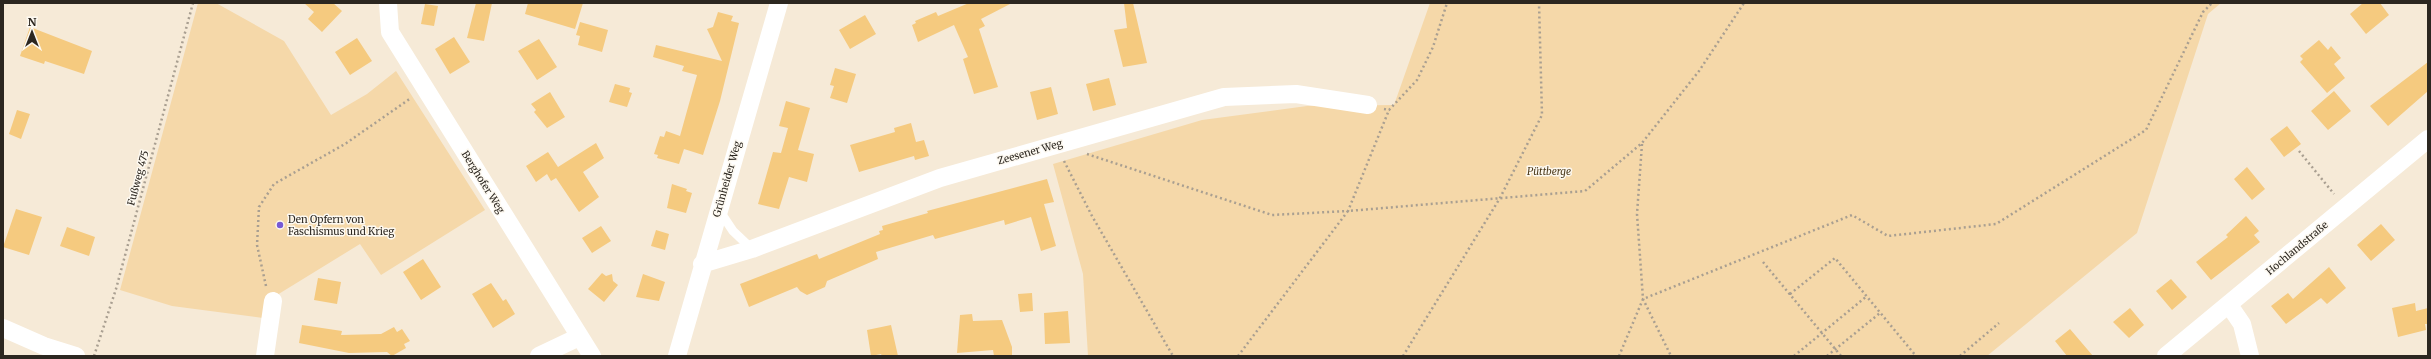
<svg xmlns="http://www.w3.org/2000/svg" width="2431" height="359" font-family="Merriweather,serif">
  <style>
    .green { fill: #f5d8a9 }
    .building { fill: #f5ca7f }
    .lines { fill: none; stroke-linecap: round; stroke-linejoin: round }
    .path { stroke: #a99f91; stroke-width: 2.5; stroke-dasharray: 2 3; stroke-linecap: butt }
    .lane { stroke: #fff; stroke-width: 9 }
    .street { stroke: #fff; stroke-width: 18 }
    .poi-dot { fill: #775ad4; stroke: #fdf9f1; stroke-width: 1.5 }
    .labels { text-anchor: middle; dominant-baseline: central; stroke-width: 3; stroke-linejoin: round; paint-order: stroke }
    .street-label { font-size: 10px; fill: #2c2720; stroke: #fdf9f1 }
    .park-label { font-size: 10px; font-style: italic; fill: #4c3a1a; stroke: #fdf9f1 }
    .poi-label { font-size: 10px; fill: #2c2720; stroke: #fdf9f1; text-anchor: start }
  </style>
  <rect width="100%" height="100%" fill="#f6ead7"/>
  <!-- green -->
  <path class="green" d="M198,3H216L284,41L331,115L367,94L396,71L485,210L381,275L360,244L264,303L263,318L172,306L120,290Z
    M1430,3H2221L2208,14L2137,233L1987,356H1088L1083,274L1053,164L1202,120L1307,106L1394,105Z"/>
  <!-- building -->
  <path class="building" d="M304,3H333L342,11L322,32L308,19L314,12Z
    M476,3H492L484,41L467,38Z
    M528,3H583L575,29L525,14Z
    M969,3H1012L981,19L985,26L979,29L998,87L974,94L963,59L968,57L954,25L918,42L912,25L916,23L915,21L936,12L938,16Z
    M1124,3H1133L1147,63L1123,67L1114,30L1127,28Z
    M2363,3H2380L2389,15L2366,34L2350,14Z
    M425,4L438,6L434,26L421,24Z
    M718,12L733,16L731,21L739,23L720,101L703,155L684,149L679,164L657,158L658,155L654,154L660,136L664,137L666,131L680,136L697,75L682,71L684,66L653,57L656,45L722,61L707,29L713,27Z
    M865,15L876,34L850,49L839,30Z
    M580,22L608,30L602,52L578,45L580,36L576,35Z
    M30,27L92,51L84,74L45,61L44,64L20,56Z
    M454,37L470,62L450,74L435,49Z
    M357,38L372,61L350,75L335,52Z
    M539,39L557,67L537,80L518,51Z
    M2319,40L2328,50L2331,46L2341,58L2334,64L2345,78L2327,93L2300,62L2303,59L2300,56Z
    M2428,62V91L2388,126L2370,106Z
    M835,68L856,74L847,103L830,98L834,86L830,85Z
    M1109,78L1116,105L1093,111L1086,84Z
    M615,84L630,88L629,92L632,93L627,107L609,102Z
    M1051,87L1058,114L1037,120L1030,92Z
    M2334,91L2351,111L2328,130L2311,111Z
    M550,92L565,117L547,128L534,112L536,110L531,104Z
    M786,101L810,108L798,150L814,154L807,182L789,177L779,209L758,204L773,152L781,153L788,128L779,126Z
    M17,110L30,114L21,139L9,134Z
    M911,123L916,142L924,140L929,156L915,160L914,156L859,172L850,145L895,132L894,128Z
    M2287,126L2301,144L2284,157L2270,139Z
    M596,143L604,158L583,172L599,197L579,212L556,178L551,181L547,174L536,182L526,166L548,152L558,167Z
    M2247,167L2265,189L2252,200L2234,179Z
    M1047,179L1054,202L1044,204L1056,246L1041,251L1031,217L1005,225L1004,220L935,239L933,235L876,252L878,259L827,281L825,287L807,295L800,291L797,287L749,307L740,284L817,254L819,259L880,234L879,231L883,230L882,226L928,213L927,211Z
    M672,184L687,189L686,191L692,193L686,213L667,208Z
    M16,209L42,217L29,255L3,247Z
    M2246,216L2259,231L2254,235L2260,242L2211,280L2196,262L2228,237L2226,235Z
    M2381,224L2395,240L2371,261L2357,245Z
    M601,226L611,241L592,253L582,238Z
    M67,227L95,237L89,256L60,246Z
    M656,230L669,234L665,250L651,246Z
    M423,259L441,287L421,300L403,272Z
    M2329,267L2346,288L2327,304L2321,298L2286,324L2271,306L2288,293L2293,299Z
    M602,273L606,276L612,274L613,281L618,285L604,302L588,289Z
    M643,274L665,282L659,301L636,297Z
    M318,278L341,282L337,304L314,300Z
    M2171,279L2187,297L2172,310L2156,291Z
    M491,283L503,301L506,299L515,314L493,328L472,294Z
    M1032,293L1033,311L1020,312L1018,294Z
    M2415,303L2416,311L2428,308V324H2425L2426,330L2398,337L2392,308Z
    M2130,308L2144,325L2129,338L2113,322Z
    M1068,311L1070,343L1045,344L1044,313Z
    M972,314L973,321L1002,320L1012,347V356H994L993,350L957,353L960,315Z
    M302,325L342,331L341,335L381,334L394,327L397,332L402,329L410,341L404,344L406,348L392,356L387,352L349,353L299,343Z
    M891,325L898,356H882L881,354L871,356L867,330Z
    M2070,329L2093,356H2067L2055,341Z"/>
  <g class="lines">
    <!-- path -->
    <path class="path" d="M1384,109L1389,110L1417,80L1433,47L1447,3
      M1642,144L1637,214L1643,299L1671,356
      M2299,151L2334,194
      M1087,154L1272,215L1348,211L1389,110
      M1064,161L1092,216L1173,356
      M1763,262L1841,356
      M266,286L257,245L259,207L274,184L345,144L411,98
      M1790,294L1835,258L1916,356
      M94,356L116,289L193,3
      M1238,356L1348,211L1585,191L1642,143L1699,71L1744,3
      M1403,356L1500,198L1542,115L1539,3
      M1619,356L1643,299L1852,215L1888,236L1996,224L2146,130L2203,12L2212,3
      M1794,356L1867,296
      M1827,356L1880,313
      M1960,356L1999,323"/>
    <!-- lane -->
    <path class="lane" d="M719,210L733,231L752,249"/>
    <!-- street -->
    <path class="street" d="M388,3L390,32L592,356
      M702,264L752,249L940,178L1224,97L1296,94L1368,105
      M2229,305L2242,324L2250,356
      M3,328L44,346L76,356
      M265,356L273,301
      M539,356L579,337
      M677,356L779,3
      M2166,356L2428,139"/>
  </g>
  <!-- markers -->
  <circle class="poi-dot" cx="280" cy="225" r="4"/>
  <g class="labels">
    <!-- street labels -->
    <g class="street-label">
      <text transform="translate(1030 152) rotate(-16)">Zeesener Weg</text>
      <text transform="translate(138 178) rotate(-75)">Fußweg 475</text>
      <text transform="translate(727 179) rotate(-74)">Grünheider Weg</text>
      <text transform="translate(483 182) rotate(58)">Berghofer Weg</text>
      <text transform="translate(2297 248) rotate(-40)">Hochlandstraße</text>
    </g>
    <!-- park labels -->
    <g class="park-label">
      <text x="1549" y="171">Püttberge</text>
    </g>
    <!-- poi labels -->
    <g class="poi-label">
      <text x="288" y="219">Den Opfern von<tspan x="288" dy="12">Faschismus und Krieg</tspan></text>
    </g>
  </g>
  <!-- border -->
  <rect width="2431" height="359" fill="none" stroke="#2c2720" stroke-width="8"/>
  <!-- north arrow -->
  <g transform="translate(32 32)" stroke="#fdf9f1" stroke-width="3" paint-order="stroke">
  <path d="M0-3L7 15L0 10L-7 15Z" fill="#2c2720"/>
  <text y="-6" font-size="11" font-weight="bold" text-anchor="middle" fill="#2c2720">N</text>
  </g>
</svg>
